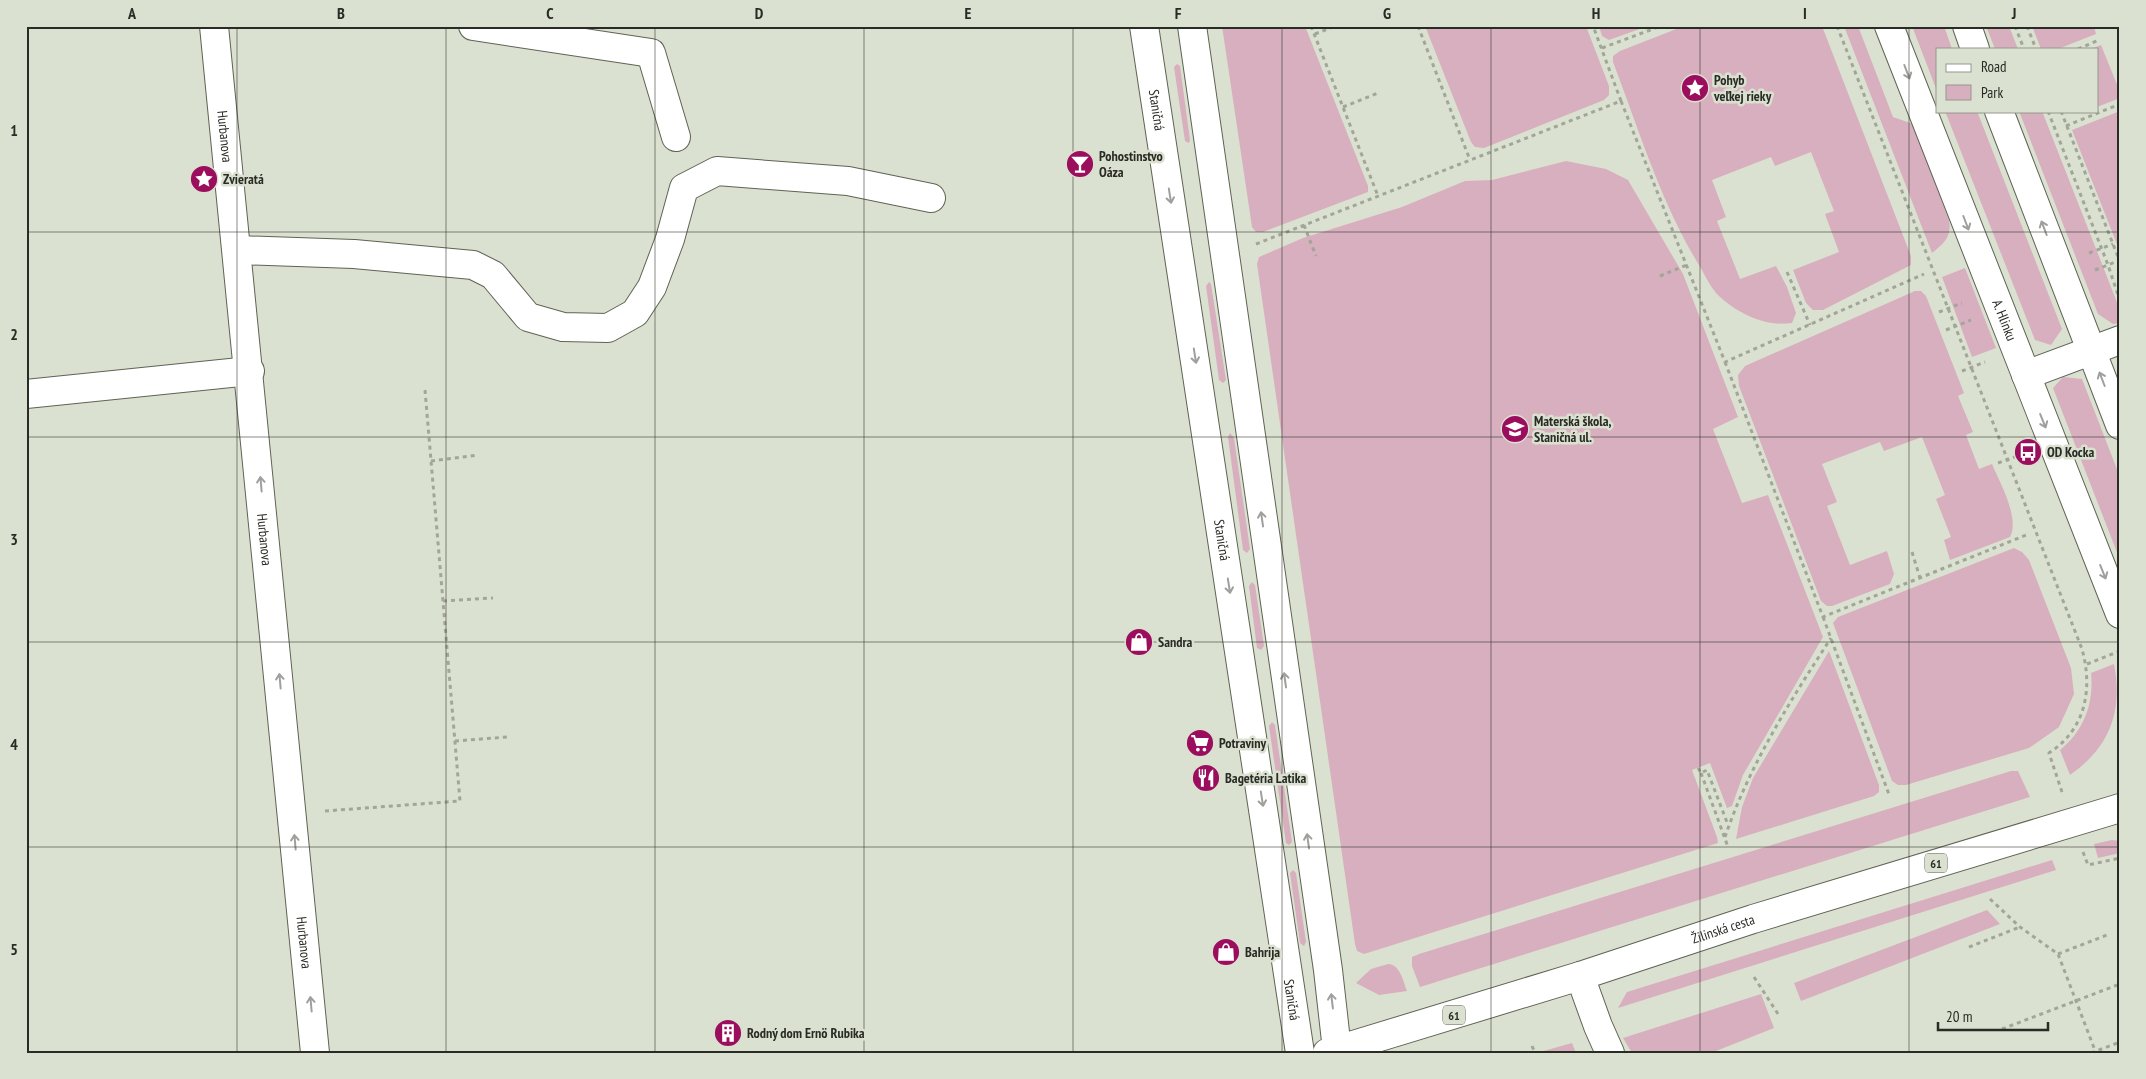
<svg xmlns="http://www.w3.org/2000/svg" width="2146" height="1079" font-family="'PT Sans Narrow',sans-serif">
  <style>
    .green { fill: #d8afbe }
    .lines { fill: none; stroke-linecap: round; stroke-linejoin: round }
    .minor-casing { stroke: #5e6354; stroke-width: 30 }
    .major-casing { stroke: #5e6354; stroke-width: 30 }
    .path { stroke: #a2a699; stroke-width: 3; stroke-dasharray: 4 4; stroke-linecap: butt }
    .minor { stroke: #fff; stroke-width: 28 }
    .major { stroke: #fff; stroke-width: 28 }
    .oneway { stroke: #9fa09d }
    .grid { fill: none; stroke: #292b25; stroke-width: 1; stroke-opacity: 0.55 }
    .labels { text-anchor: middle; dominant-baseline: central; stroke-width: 5; stroke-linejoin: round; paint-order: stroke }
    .shield { fill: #dbe1d0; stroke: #5e6258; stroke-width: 1 }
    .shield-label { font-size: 12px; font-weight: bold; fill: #292b25 }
    .poi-label { font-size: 14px; font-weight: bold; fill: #292b25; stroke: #dbe1d0; text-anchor: start }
    .street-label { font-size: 14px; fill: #292b25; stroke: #dbe1d0 }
    .neatline { fill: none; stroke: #292b25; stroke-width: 2 }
    .grid-label { font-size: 16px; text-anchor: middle; font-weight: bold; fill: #292b25 }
  </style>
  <rect width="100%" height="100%" fill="#dbe1d0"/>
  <!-- green -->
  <path class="green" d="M1222,26H1305L1368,186V192L1263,232H1256L1252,227Z
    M1425,26H1586L1609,86V95L1604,100L1484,148L1475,147L1471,142Z
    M1599,26H1648L1609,40L1602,36Z
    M1684,26H1822L1911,256V265L1823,310H1813L1806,303L1793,270L1839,252L1825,214L1834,211L1811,152L1775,166L1771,157L1712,180L1726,217L1717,221L1740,279L1776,266L1787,287L1796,313L1792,323C1766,327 1739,314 1720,297C1711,289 1705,275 1699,265C1661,203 1639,130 1613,62V56L1620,51Z
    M1844,26H1858L1893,117L1913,124L1949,220C1952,237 1944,243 1932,253Z
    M1912,26H1944L1952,49H1937V91Z
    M1986,26H2009L2018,49H1995Z
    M2032,26H2094L2096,34L2058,49H2041Z
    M2101,45L2120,92V98L2097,107V49H2091Z
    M1177,64L1180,66L1190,140L1189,143L1185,141L1174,67Z
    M1945,111H1977L2062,329L2051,345L2035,340Z
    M2019,111H2042L2120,310V323L2113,324L2098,314Z
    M2120,111V252L2072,130Z
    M1566,161L1606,169L1628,180L1683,274L1738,417L1713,429L1742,503L1768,495L1823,637L1743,775L1732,806L1727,808L1710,763L1692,770L1717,837L1718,843L1364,954L1357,951L1355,944L1257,264L1259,257L1303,238L1402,207L1465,181L1492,180Z
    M1965,268L1996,348L1972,357L1942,277Z
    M1209,282L1211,284L1226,380L1223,383L1219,380L1206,286Z
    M1915,291H1921L1926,296L1964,393L1958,396L1973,432L1966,435L1979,469L1992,464C2000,483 2020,518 2010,537L1950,560L1944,540L1951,537L1936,499L1945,495L1922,437L1884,451L1880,442L1822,464L1837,502L1827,506L1850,565L1887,551L1894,574L1890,584L1832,606H1827L1821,601L1739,386L1738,375L1745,366Z
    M2063,377L2082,379L2120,477V560L2053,388Z
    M1230,433L1234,438L1250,549L1247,553L1243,550L1228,437Z
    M2014,548L2022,552L2029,560L2071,668L2074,694L2059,727L2029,748L1906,785H1898L1892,781L1833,623L1838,617Z
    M1252,582L1255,585L1264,646L1261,650L1257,648L1249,586Z
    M1829,651L1879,785V792L1874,796L1736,839L1742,807L1753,778Z
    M2114,664C2123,711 2110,747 2070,775L2060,750C2084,731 2094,703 2091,673Z
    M1272,722L1275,725L1292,842L1289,845L1286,843L1269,726Z
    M2011,771H2018L2030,797L1420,987L1412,966V957L1419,954Z
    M2112,840L2120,841V853L2098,858L2094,844Z
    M2052,860L2056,870L1618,1008L1627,992Z
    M1293,870L1296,873L1306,942L1304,946L1300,943L1290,873Z
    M1987,910L2000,924L1801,1001L1794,983Z
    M1388,964C1400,964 1403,981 1407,991L1379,995L1356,983L1371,969Z
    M1761,994L1774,1028L1711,1053H1632L1623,1038Z
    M1572,1043L1576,1053L1540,1052Z"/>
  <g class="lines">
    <defs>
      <g id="minor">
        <path id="s1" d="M214,26L315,1053"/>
        <path d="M473,26L651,53L676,137"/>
        <path id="s2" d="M1144,26L1300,1053"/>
        <path d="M1192,26L1328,970L1337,1050"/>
        <path id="s3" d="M1889,26L2120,614"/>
        <path d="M1967,26L1975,49"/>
        <path d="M1999,111L2120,425"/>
        <path d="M237,250L354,254L473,265L493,275L528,317L563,327L608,328L635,313L652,287L670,239L684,188L717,171L848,181L931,198"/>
        <path d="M2026,375L2120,340"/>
        <path d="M26,394L250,371"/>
        <path d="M1580,976L1598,1026L1610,1053"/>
      </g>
      <g id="major">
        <path id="s4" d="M1327,1053L1580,976L1753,919L2120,808"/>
      </g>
    </defs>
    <!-- minor casing -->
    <use href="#minor" class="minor-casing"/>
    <!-- major casing -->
    <use href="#major" class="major-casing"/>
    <!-- path -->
    <path class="path" d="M1311,26L1378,196
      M1418,26L1470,160
      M1837,26L2082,649C2093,689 2086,729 2049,753L2062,792
      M2015,26L2024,49
      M2027,26L2036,49
      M1315,34L1335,26
      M1602,48L1661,26
      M2078,49L2099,40
      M1621,101L1725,362L1924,274
      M1343,107L1378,93
      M2048,111L2108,265L2120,301
      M2061,111L2120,262
      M2066,126L2120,104
      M1304,225L1316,256
      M1256,244L1621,101L1593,26
      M2089,253L2113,244
      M2095,270L2120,260
      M1787,272L1810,325
      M1660,276L1687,265
      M1939,312L1962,303
      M1946,330L1971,320
      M1725,362L1823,617L2026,535
      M1962,371L1985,362
      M431,461L478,455
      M1998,463L2023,454
      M1912,552L1920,578
      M443,601L493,598
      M1823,617L1890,797
      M2087,664L2120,651
      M455,741L507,737
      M1698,768L1701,773L1707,770L1728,825
      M1701,773L1728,847
      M325,811L460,801L425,390
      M1725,837C1749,766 1790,701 1831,638
      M2083,852L2088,865L2120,858
      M1990,899L2020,927L2058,954L2096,1053
      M1969,947L2020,927
      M2058,954L2107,935
      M1754,977L1780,1017
      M2002,1029L2120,984
      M1532,1046L1535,1053
      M2091,1053L2120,1042"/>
    <!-- minor -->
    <use href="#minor" class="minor"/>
    <!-- major -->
    <use href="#major" class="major"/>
  </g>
  <!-- one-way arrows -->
  <defs><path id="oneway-shaft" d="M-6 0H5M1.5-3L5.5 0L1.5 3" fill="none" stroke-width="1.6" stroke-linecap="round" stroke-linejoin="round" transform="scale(1.25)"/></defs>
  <g class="oneway">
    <use href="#oneway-shaft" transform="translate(1907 72) rotate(69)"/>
    <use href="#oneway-shaft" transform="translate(1170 196) rotate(81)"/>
    <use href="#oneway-shaft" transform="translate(1966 223) rotate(69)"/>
    <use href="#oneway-shaft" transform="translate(2044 228) rotate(-111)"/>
    <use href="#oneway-shaft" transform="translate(1195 356) rotate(81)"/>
    <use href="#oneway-shaft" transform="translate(2102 379) rotate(-111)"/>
    <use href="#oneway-shaft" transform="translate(2043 421) rotate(68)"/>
    <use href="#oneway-shaft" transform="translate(261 484) rotate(-95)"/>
    <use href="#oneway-shaft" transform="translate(1262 519) rotate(-98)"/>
    <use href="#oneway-shaft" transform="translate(2103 572) rotate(68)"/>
    <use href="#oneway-shaft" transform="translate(1229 586) rotate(81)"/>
    <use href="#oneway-shaft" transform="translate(1285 680) rotate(-98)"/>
    <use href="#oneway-shaft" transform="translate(280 681) rotate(-95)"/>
    <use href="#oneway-shaft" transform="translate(1262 799) rotate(81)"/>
    <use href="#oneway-shaft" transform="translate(1308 841) rotate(-98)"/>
    <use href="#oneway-shaft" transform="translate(295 842) rotate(-95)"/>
    <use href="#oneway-shaft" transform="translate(1332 1001) rotate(-97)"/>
    <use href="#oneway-shaft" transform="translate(311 1004) rotate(-95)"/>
  </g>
  <!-- grid -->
  <path class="grid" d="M237,26V1053M446,26V1053M655,26V1053M864,26V1053M1073,26V1053M1282,26V1053M1491,26V1053M1700,26V1053M1909,26V1053M26,232H2120M26,437H2120M26,642H2120M26,847H2120"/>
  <!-- icons -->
  <defs>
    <symbol id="sight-disc" viewBox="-11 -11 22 22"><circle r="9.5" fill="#9b0d5d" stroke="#dbe1d0"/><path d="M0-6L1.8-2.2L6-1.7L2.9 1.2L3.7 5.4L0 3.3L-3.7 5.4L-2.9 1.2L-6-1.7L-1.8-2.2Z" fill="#fff"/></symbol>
    <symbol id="bar-disc" viewBox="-11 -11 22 22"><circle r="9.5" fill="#9b0d5d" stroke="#dbe1d0"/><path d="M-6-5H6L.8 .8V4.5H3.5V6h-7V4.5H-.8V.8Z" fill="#fff"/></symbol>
    <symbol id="school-disc" viewBox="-11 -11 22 22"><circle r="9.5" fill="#9b0d5d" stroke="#dbe1d0"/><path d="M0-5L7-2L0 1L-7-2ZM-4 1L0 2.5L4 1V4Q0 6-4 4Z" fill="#fff"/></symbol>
    <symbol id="bus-disc" viewBox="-11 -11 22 22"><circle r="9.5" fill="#9b0d5d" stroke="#dbe1d0"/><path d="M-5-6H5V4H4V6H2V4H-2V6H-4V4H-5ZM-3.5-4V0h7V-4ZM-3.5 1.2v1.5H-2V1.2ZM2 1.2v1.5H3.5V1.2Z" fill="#fff"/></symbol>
    <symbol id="shop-disc" viewBox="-11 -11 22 22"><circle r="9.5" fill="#9b0d5d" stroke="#dbe1d0"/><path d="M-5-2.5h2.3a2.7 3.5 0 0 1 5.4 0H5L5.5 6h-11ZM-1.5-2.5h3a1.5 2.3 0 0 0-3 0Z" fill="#fff"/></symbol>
    <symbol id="supermarket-disc" viewBox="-11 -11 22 22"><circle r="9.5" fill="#9b0d5d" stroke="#dbe1d0"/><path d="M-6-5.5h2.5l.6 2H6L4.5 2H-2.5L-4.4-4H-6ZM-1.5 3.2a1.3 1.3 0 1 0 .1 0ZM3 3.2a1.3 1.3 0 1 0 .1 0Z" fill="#fff"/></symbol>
    <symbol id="restaurant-disc" viewBox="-11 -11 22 22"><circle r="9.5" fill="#9b0d5d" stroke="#dbe1d0"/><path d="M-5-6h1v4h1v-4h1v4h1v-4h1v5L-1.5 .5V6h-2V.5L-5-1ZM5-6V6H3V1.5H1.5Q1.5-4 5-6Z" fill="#fff"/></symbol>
    <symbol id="building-disc" viewBox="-11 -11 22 22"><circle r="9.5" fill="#9b0d5d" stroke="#dbe1d0"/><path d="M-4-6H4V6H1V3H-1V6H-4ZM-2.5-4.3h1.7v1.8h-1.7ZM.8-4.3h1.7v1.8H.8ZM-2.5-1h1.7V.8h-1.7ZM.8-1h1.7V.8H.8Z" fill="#fff"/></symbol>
  </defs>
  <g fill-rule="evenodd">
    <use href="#sight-disc" x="1679" y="72" width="32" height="32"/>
    <use href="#bar-disc" x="1064" y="148" width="32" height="32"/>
    <use href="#sight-disc" x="188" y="163" width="32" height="32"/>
    <use href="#school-disc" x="1499" y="413" width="32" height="32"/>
    <use href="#bus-disc" x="2012" y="436" width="32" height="32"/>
    <use href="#shop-disc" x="1123" y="626" width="32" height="32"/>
    <use href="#supermarket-disc" x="1184" y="727" width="32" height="32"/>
    <use href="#restaurant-disc" x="1190" y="762" width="32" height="32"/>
    <use href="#shop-disc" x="1210" y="936" width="32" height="32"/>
    <use href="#building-disc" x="712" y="1017" width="32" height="32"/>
  </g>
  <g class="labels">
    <!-- shield labels -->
    <g class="shield">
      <rect x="1925" y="853.5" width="22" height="19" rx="4"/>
      <rect x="1443" y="1005.5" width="22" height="19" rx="4"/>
    </g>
    <g class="shield-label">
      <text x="1936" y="863">61</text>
      <text x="1454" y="1015">61</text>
    </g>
    <!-- poi labels -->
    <g class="poi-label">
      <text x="1714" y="80">Pohyb<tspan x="1714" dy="16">veľkej rieky</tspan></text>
      <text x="1099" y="156">Pohostinstvo<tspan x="1099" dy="16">Oáza</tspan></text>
      <text x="223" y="179">Zvieratá</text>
      <text x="1534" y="421">Materská škola,<tspan x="1534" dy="16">Staničná ul.</tspan></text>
      <text x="2047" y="452">OD Kocka</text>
      <text x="1158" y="642">Sandra</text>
      <text x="1219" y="743">Potraviny</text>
      <text x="1225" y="778">Bagetéria Latika</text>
      <text x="1245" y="952">Bahrija</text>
      <text x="747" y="1033">Rodný dom Ernö Rubika</text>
    </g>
    <!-- street labels -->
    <g class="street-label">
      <text stroke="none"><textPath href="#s2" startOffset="85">Staničná</textPath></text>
      <text stroke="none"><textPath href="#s1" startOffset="111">Hurbanova</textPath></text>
      <text stroke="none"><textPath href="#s3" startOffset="316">A. Hlinku</textPath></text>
      <text stroke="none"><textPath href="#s1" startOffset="516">Hurbanova</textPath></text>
      <text stroke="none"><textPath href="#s2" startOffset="520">Staničná</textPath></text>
      <text stroke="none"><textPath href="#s4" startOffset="415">Žilinská cesta</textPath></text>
      <text stroke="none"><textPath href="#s1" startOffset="921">Hurbanova</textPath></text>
      <text stroke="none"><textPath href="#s2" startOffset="985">Staničná</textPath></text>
    </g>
  </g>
  <!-- border -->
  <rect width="2146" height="1079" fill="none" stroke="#dbe1d0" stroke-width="55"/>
  <!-- legend -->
  <rect x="1936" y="48" width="162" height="65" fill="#dbe1d0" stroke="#94988c"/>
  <rect x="1946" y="64" width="25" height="8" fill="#ffffff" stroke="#94988c"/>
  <text x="1981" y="72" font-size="15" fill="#292b25">Road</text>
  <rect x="1946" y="85" width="25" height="15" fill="#d8afbe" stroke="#94988c"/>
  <text x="1981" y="98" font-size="15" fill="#292b25">Park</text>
  <!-- scale -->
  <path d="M1938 1022v8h110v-8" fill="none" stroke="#292b25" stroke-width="2.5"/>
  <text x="1946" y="1022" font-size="15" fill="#292b25" stroke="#dbe1d0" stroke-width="4" paint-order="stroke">20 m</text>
  <rect x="28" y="28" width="2090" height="1024" class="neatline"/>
  <g class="grid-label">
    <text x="132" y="19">A</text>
    <text x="341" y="19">B</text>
    <text x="550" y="19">C</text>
    <text x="759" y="19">D</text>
    <text x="968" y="19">E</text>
    <text x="1178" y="19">F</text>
    <text x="1387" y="19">G</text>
    <text x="1596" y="19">H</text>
    <text x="1805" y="19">I</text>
    <text x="2014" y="19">J</text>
    <text x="14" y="136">1</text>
    <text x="14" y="340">2</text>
    <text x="14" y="545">3</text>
    <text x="14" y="750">4</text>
    <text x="14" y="955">5</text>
  </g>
</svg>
